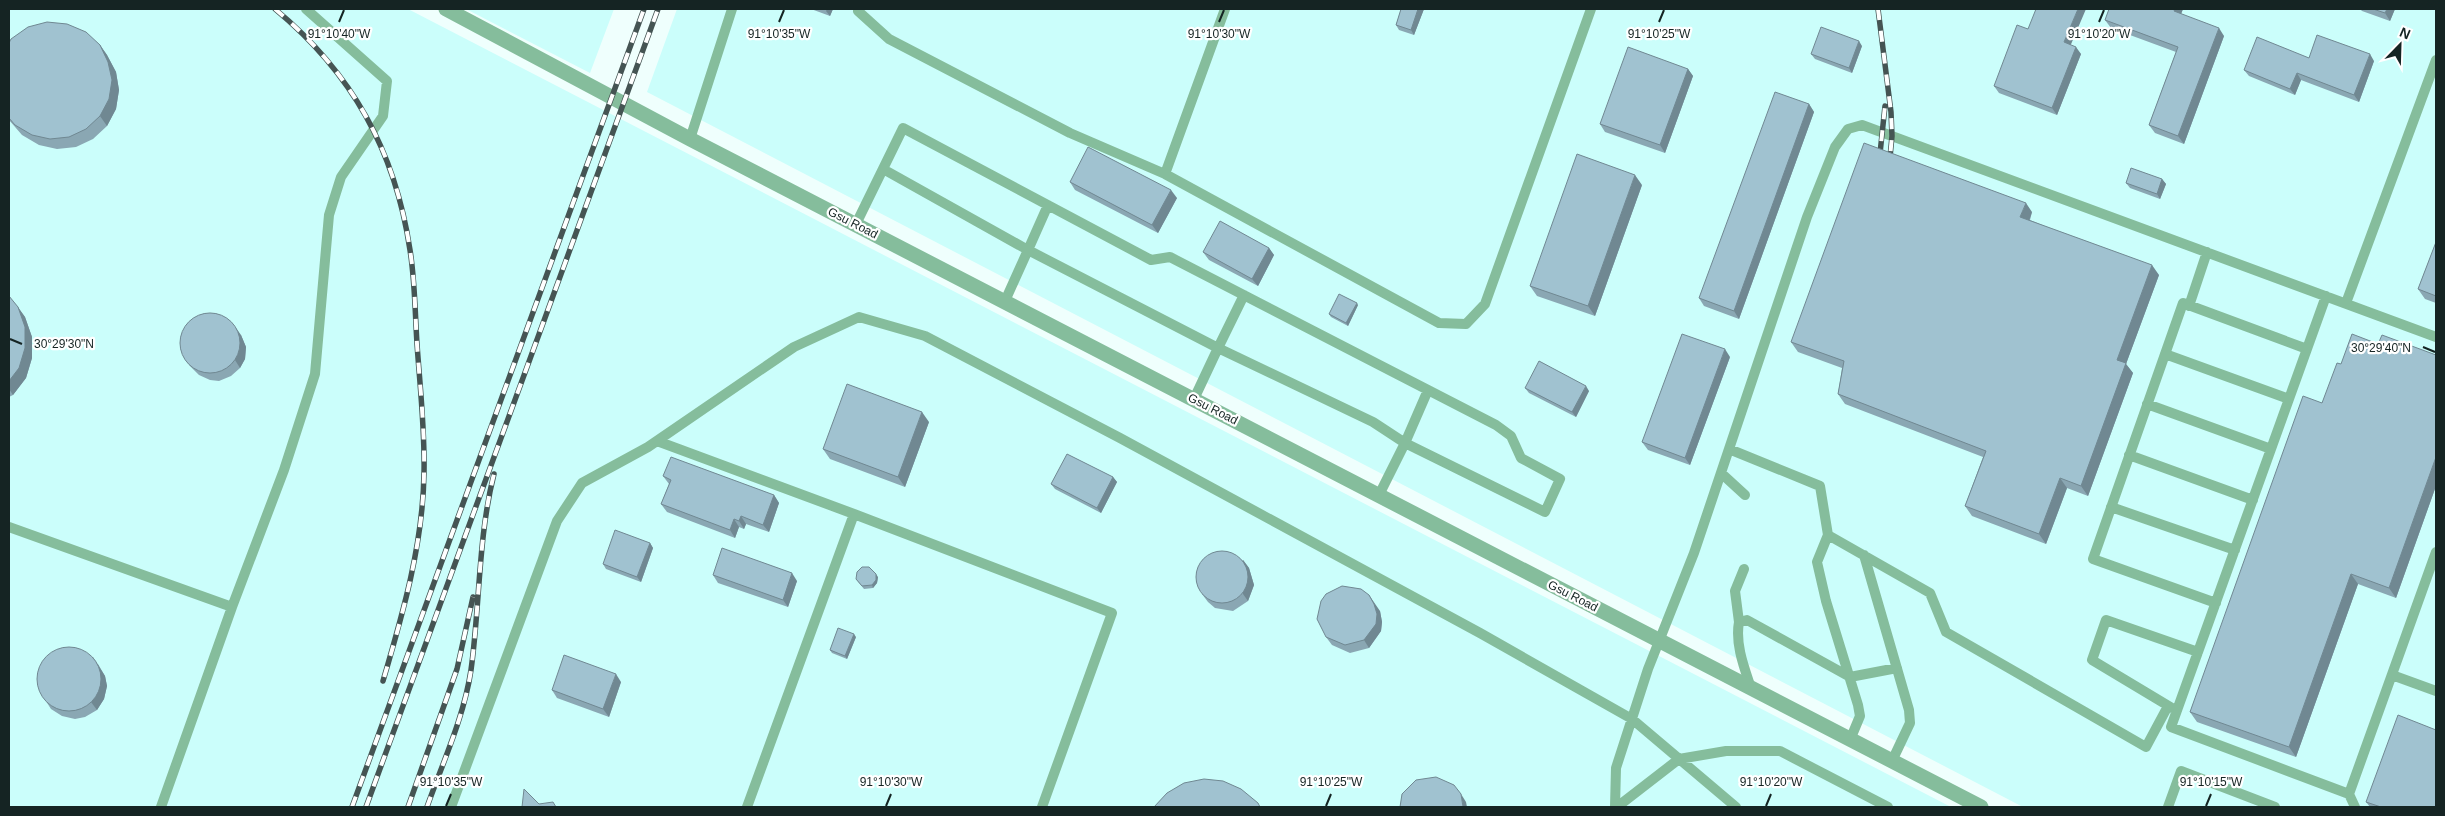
<svg xmlns="http://www.w3.org/2000/svg" width="2445" height="816" font-family="Arial,sans-serif">
  <style>
    .built { fill: #cbfefb }
    .lines { fill: none; stroke-linecap: round; stroke-linejoin: round }
    .lane { stroke: #85bd9c; stroke-width: 10 }
    .street { stroke: #85bd9c; stroke-width: 15 }
    .rail-casing { stroke: #455453; stroke-width: 5.5 }
    .rail { stroke: #fff; stroke-width: 4; stroke-dasharray: 11; stroke-linecap: butt }
    .wall { fill: #8aa7b3 }
    .shaded-wall { fill: #708892 }
    .building { fill: #a0c2d0; stroke: #708892 }
    .ticks { fill: none; stroke: #152423; stroke-width: 2 }
    .labels { text-anchor: middle; dominant-baseline: central; stroke-width: 4.5; stroke-linejoin: round; paint-order: stroke }
    .street-label { font-size: 12px; fill: #152423; stroke: #fff }
    .ticks-label { font-size: 12px; text-anchor: middle; fill: #152423; stroke: #fff; stroke-width: 4.5; stroke-linejoin: round; paint-order: stroke }
  </style>
  <rect width="100%" height="100%" fill="#effffd"/>
  <!-- built -->
  <path class="built" d="M9,9H408L1951,807H9Z
    M466,9H614L590,73Z
    M677,9H2436V807H2023L647,92Z"/>
  <g class="lines">
    <!-- lane -->
    <path class="lane" d="M859,9L858,11L889,39L1070,133L1165,174L1439,323L1466,324L1485,304L1591,9
      M690,139L732,9
      M883,169L1028,250L1005,301
      M1165,174L1225,9
      M1048,205L1028,250L1218,348L1194,399
      M856,224L903,128L1151,260L1170,257L1496,425L1511,436L1521,458L1560,479L1545,512L1405,443L1379,495
      M1244,295L1218,348L1373,422L1405,443L1428,390
      M2326,296L2171,727L2349,794L2436,552
      M2346,303L2436,60
      M2189,306L2207,252
      M2165,354L2289,399
      M2147,404L2271,449
      M657,441L854,514L747,807
      M1729,449L1820,486L1828,535L1930,593L1946,632L2146,747L2168,706
      M2129,455L2253,500
      M1721,473L1745,495
      M2111,507L2235,550
      M854,514L1112,613L1042,807
      M9,527L232,607L284,470L315,374L329,215L341,177L383,116L387,81L306,9
      M1828,535L1817,562L1826,601L1858,705L1860,716L1850,740
      M1864,555L1909,710L1910,723L1892,761
      M2216,603L2093,559L2183,303L2307,349
      M1739,622L1735,591L1744,569
      M2392,675L2436,691
      M1751,688C1744,667 1735,644 1739,622L1747,620L1850,677L1897,668
      M2172,708L2092,660L2106,620L2198,652
      M2349,794L2355,807
      M161,807L232,607
      M451,807L557,521L582,483L648,447L794,347L859,317L925,336L1120,438L1480,633L1632,719L1736,807
      M1615,807L1616,768L1648,669L1694,553L1807,217L1835,147L1848,129L1862,125L2436,337
      M1617,807L1679,759L1726,751H1780L1888,807
      M2168,807L2181,771L2275,807"/>
    <!-- street -->
    <path class="street" d="M446,9L690,139L1981,807"/>
    <defs>
      <path id="rail" d="M275,9C352,73 395,150 410,250C415,281 415,313 417,344C420,387 425,430 424,473C423,544 403,613 383,681
        M1878,9L1891,112L1892,136L1889,168
        M1879,163L1885,106
        M352,807L644,9
        M366,807L658,9
        M408,807L457,669L473,597
        M427,807C443,762 464,717 471,670C480,605 478,537 494,474"/>
    </defs>
    <!-- rail casing -->
    <use href="#rail" class="rail-casing"/>
    <!-- rail -->
    <use href="#rail" class="rail"/>
  </g>
  <!-- wall -->
  <path class="wall" d="M811,9H833L830,16Z
    M1401,9H1424L1414,35L1399,30L1396,25Z
    M2183,9L2181,14L2224,36L2184,144L2155,133L2149,125L2176,52L2111,28L2105,20Z
    M2360,9H2395L2390,21L2362,11Z
    M9,43L100,45L107,55L116,72L119,90L116,109L107,126L93,139L76,147L57,149L39,145L22,135L9,120Z
    M2070,45L2081,54L2057,115L1999,93L1994,86Z
    M1862,46L1852,73L1815,59L1811,54Z
    M2309,58L2374,61L2359,102L2301,80L2295,95L2249,76L2244,70Z
    M1688,69L1693,76L1665,153L1605,132L1600,124Z
    M1809,104L1814,112L1739,319L1704,306L1699,298Z
    M2162,179L2166,184L2160,199L2130,188L2126,183Z
    M1070,182L1177,198L1158,233L1075,190Z
    M1642,185L1595,316L1537,296L1530,286Z
    M2032,212L2030,220L2159,275L2126,364L2133,373L2088,496L2067,488L2046,544L1972,516L1965,506L1983,457L1845,404L1838,394L1842,368L1798,352L1791,342Z
    M2436,242V303L2425,299L2418,289Z
    M1269,248L1274,255L1258,286L1209,260L1203,252Z
    M9,296L25,317L32,337V358L26,378L13,395L9,397Z
    M1358,305L1348,326L1331,317L1329,314Z
    M241,335L246,347L245,359L240,368L231,376L219,381L210,380L199,375L190,366L185,359Z
    M2378,344L2436,355V486L2396,598L2358,584L2296,757L2197,722L2190,712L2322,403L2341,364Z
    M1730,357L1690,465L1648,450L1642,442Z
    M1525,388L1589,391L1576,417L1529,393Z
    M929,422L905,487L830,459L823,449Z
    M663,476L774,495L779,503L769,532L746,524L744,529L739,527L735,538L667,512L661,504L669,484Z
    M1113,477L1117,482L1101,513L1055,489L1051,484Z
    M650,543L653,548L641,582L606,569L603,564Z
    M1243,560L1249,568L1254,585L1248,601L1233,611L1215,608L1208,602L1202,594Z
    M713,575L797,581L788,607L718,583Z
    M878,577L877,583L873,588L864,589L856,579Z
    M1380,611L1382,622L1381,631L1369,648L1350,653L1332,645L1326,637Z
    M856,637L847,659L832,653L830,650Z
    M98,664L105,676L107,686L104,699L97,710L85,717L75,719L62,716L51,709L40,692Z
    M621,682L609,717L557,698L552,690Z
    M2366,802L2436,807H2370Z"/>
  <!-- shaded-wall -->
  <path class="shaded-wall" d="M827,9H833L830,16L826,11Z
    M1418,9H1424L1414,35L1411,30Z
    M2078,9H2086L2069,49L2064,42Z
    M2175,9H2183L2179,19L2174,11Z
    M2387,9H2395L2390,21L2385,13Z
    M2219,28L2224,36L2184,144L2178,136Z
    M1859,41L1862,46L1852,73L1849,68Z
    M100,45L107,55L116,72L119,90L116,109L107,126L100,116Z
    M2076,47L2081,54L2057,115L2052,108Z
    M2370,54L2374,61L2359,102L2354,95Z
    M1688,69L1693,76L1665,153L1660,145Z
    M2297,73L2301,80L2295,95L2290,89Z
    M1809,104L1814,112L1739,319L1734,311Z
    M1635,175L1642,185L1595,316L1588,306Z
    M2162,179L2166,184L2160,199L2157,194Z
    M1171,190L1177,198L1158,233L1152,225Z
    M2026,203L2032,212L2027,227L2020,217Z
    M1269,248L1274,255L1258,286L1252,279Z
    M2152,265L2159,275L2126,364L2133,373L2088,496L2081,486L2117,360Z
    M1357,303L1358,305L1348,326L1346,323Z
    M18,307L25,317L32,337V358L26,378L13,395L9,389V381Z
    M236,328L241,335L246,347L245,359L240,368L235,360Z
    M1725,349L1730,357L1690,465L1685,458Z
    M1586,386L1589,391L1576,417L1572,412Z
    M922,412L929,422L905,487L898,477Z
    M2436,457V486L2396,598L2389,588Z
    M1113,477L1117,482L1101,513L1097,508Z
    M2060,478L2067,488L2046,544L2039,534Z
    M774,495L779,503L769,532L763,525Z
    M741,516L746,524L744,529L739,521Z
    M734,519L739,527L735,538L730,530Z
    M650,543L653,548L641,582L637,577Z
    M1243,560L1249,568L1254,585L1248,601L1243,594Z
    M792,573L797,581L788,607L783,600Z
    M876,574L878,577L877,583L873,588L872,585Z
    M2351,574L2358,584L2296,757L2289,747Z
    M1369,595L1380,611L1382,622L1381,631L1369,648L1364,640Z
    M854,634L856,637L847,659L845,656Z
    M93,657L105,676L107,686L104,699L97,710L91,702Z
    M616,674L621,682L609,717L603,709Z
    M1461,794L1466,802L1467,807H1463Z"/>
  <!-- building -->
  <path class="building" d="M1401,9H1418L1411,30L1396,25Z
    M2036,9H2078L2064,42L2076,47L2052,108L1994,86L2017,25L2028,29Z
    M2109,9H2175L2174,11L2219,28L2178,136L2149,125L2178,47L2105,20Z
    M2373,9H2387L2385,13Z
    M47,22L67,24L86,32L100,45L108,62L112,80L109,99L100,116L86,129L69,137L50,139L32,135L15,125L9,118V43L11,39L28,27Z
    M1821,27L1859,41L1849,68L1811,54Z
    M2317,35L2370,54L2354,95L2297,73L2290,89L2244,70L2257,37L2309,58Z
    M1628,47L1688,69L1660,145L1600,124Z
    M1775,92L1809,104L1734,311L1699,298Z
    M1864,143L2026,203L2020,217L2152,265L2117,360L2126,363L2081,486L2060,478L2039,534L1965,506L1986,451L1838,394L1844,361L1791,342Z
    M1088,147L1171,190L1152,225L1070,182Z
    M1577,154L1635,175L1588,306L1530,286Z
    M2131,168L2162,179L2157,194L2126,183Z
    M1220,221L1269,248L1252,279L1203,252Z
    M2436,242V296L2418,289Z
    M1339,294L1357,303L1346,323L1329,314Z
    M9,296L18,307L25,327V348L19,368L9,381Z
    M180 343a30 30 0 1 1 60 0a30 30 0 1 1-60 0Z
    M1682,334L1725,349L1685,458L1642,442Z
    M2352,334L2378,344L2382,335L2436,355V457L2389,588L2351,574L2289,747L2190,712L2303,396L2322,403L2337,363L2341,364Z
    M1539,361L1586,386L1572,412L1525,388Z
    M847,384L922,412L898,477L823,449Z
    M1067,454L1113,477L1097,508L1051,484Z
    M671,457L774,495L763,525L741,516L739,521L734,519L730,530L661,504L671,480L663,476Z
    M615,530L650,543L637,577L603,564Z
    M722,548L792,573L783,600L713,575Z
    M1196 577a26 26 0 1 1 52 0a26 26 0 1 1-52 0Z
    M862,567H869L876,574V580L872,585L862,586L856,579L857,572Z
    M1342,586L1361,589L1369,595L1374,604L1377,614L1376,624L1364,640L1345,645L1326,637L1317,619L1321,601L1326,594Z
    M838,628L854,634L845,656L830,650Z
    M37 679a32 32 0 1 1 64 0a32 32 0 1 1-64 0Z
    M564,655L616,674L603,709L552,690Z
    M2398,715L2436,730V807H2381L2366,802Z
    M1436,777L1454,785L1461,794L1463,807H1400L1402,794L1416,780Z
    M1204,779L1223,781L1241,789L1258,803L1260,807H1154L1167,793L1184,783Z
    M524,789L539,804L553,802L556,807H522Z"/>
  <!-- ticks -->
  <path class="ticks" d="M339,22L344,10M779,22L784,10M1219,22L1224,10M1659,22L1664,10M2099,22L2104,10M10,339L22,344M2423,347L2435,352M446,806L451,794M886,806L891,794M1326,806L1331,794M1766,806L1771,794M2206,806L2211,794"/>
  <g class="labels">
    <!-- street labels -->
    <g class="street-label">
      <text transform="translate(853 223) rotate(27)">Gsu Road</text>
      <text transform="translate(1213 409) rotate(27)">Gsu Road</text>
      <text transform="translate(1573 596) rotate(27)">Gsu Road</text>
    </g>
  </g>
  <g class="ticks-label">
    <text x="339" y="38">91°10'40"W</text>
    <text x="779" y="38">91°10'35"W</text>
    <text x="1219" y="38">91°10'30"W</text>
    <text x="1659" y="38">91°10'25"W</text>
    <text x="2099" y="38">91°10'20"W</text>
    <text x="64" y="348">30°29'30"N</text>
    <text x="2381" y="352">30°29'40"N</text>
    <text x="451" y="786">91°10'35"W</text>
    <text x="891" y="786">91°10'30"W</text>
    <text x="1331" y="786">91°10'25"W</text>
    <text x="1771" y="786">91°10'20"W</text>
    <text x="2211" y="786">91°10'15"W</text>
  </g>
  <!-- border -->
  <rect width="2445" height="816" fill="none" stroke="#152423" stroke-width="20"/>
  <!-- north arrow -->
  <g transform="translate(2400 45) rotate(23)" stroke="#ffffff" stroke-width="4" paint-order="stroke">
  <path d="M0-4L9 19L0 12L-9 19Z" fill="#152423"/>
  <text y="-8" font-size="14" font-weight="bold" text-anchor="middle" fill="#152423">N</text>
  </g>
</svg>
